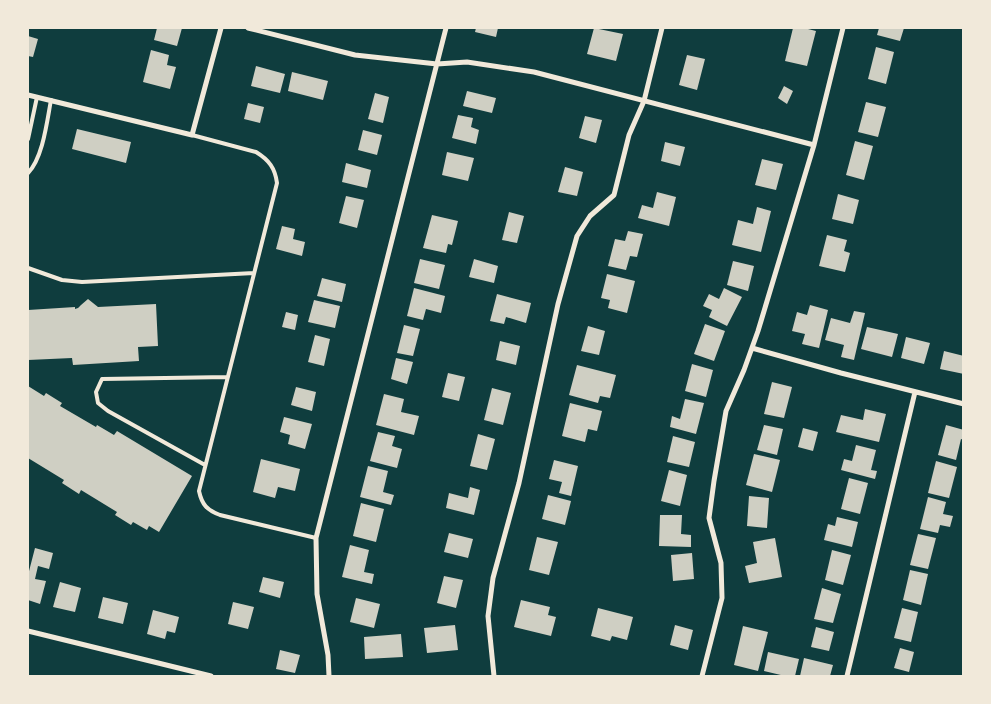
<svg xmlns="http://www.w3.org/2000/svg" width="991" height="704" font-family="'DejaVu Sans',sans-serif">
  <style>
    .building { fill: #cfcfc3 }
    .lines { fill: none; stroke-linecap: round; stroke-linejoin: round }
    .service { stroke: #f1e9da; stroke-width: 4 }
    .minor { stroke: #f1e9da; stroke-width: 5 }
  </style>
  <rect width="100%" height="100%" fill="#0f3d3e"/>
  <!-- building -->
  <path class="building" d="M157,28H182L177,46L154,40Z
    M476,28H498L496,37L475,32Z
    M594,28L623,34L616,61L587,54Z
    M793,28H804L816,31L807,66L785,61Z
    M879,28H904L900,41L877,35Z
    M28,36L38,39L33,57L28,56Z
    M876,47L894,52L886,84L868,79Z
    M151,50L169,55L167,65L176,67L170,89L143,82Z
    M687,55L705,59L697,90L679,85Z
    M256,66L285,74L280,93L251,86Z
    M292,72L328,81L323,100L288,91Z
    M784,86L793,91L787,104L778,98Z
    M467,91L496,98L492,113L463,106Z
    M375,93L389,97L383,123L368,119Z
    M866,102L886,107L878,137L858,132Z
    M248,103L264,107L260,123L244,119Z
    M458,115L473,118L471,127L479,130L476,144L452,138Z
    M585,116L602,120L596,143L579,138Z
    M77,129L131,142L126,163L72,149Z
    M363,130L382,135L377,155L358,150Z
    M855,141L873,146L864,180L846,175Z
    M665,142L685,147L680,166L661,161Z
    M447,152L474,158L468,181L442,175Z
    M762,159L783,164L776,190L755,185Z
    M346,163L371,170L367,188L342,182Z
    M565,167L583,172L577,196L558,192Z
    M657,192L676,197L669,226L638,218L642,205L653,208Z
    M838,194L859,200L853,224L832,219Z
    M346,196L364,200L357,228L339,223Z
    M757,207L771,211L761,252L732,245L738,220L753,224Z
    M509,212L524,216L517,243L502,240Z
    M432,215L458,221L452,245L448,244L446,253L423,248Z
    M282,226L295,229L293,239L305,242L302,256L276,249Z
    M628,231L643,234L637,257L630,256L626,270L608,266L615,239L625,241Z
    M827,235L847,240L844,251L850,253L845,272L819,266Z
    M420,259L445,265L439,289L414,283Z
    M474,259L498,266L494,283L469,277Z
    M733,261L754,266L748,291L727,285Z
    M607,274L635,281L627,313L608,308L610,300L601,298Z
    M322,278L346,284L342,302L317,296Z
    M414,288L445,296L441,313L426,309L423,320L407,316Z
    M724,288L742,297L727,326L709,317L712,310L703,306L709,294L719,299Z
    M497,294L531,303L526,323L506,317L504,324L490,321Z
    M88,299L98,307L156,304L158,346L138,347L139,361L73,365L72,358L28,360V310L75,307V309L78,308L81,305Z
    M314,300L340,306L335,328L308,322Z
    M810,305L828,310L819,348L802,344L805,334L792,331L797,312L807,315Z
    M854,311L865,313L854,360L841,357L844,345L825,340L831,318L850,323Z
    M286,312L298,315L295,330L282,327Z
    M705,324L725,331L714,361L694,354Z
    M404,325L420,329L413,356L397,353Z
    M588,326L605,331L599,355L581,351Z
    M867,327L898,334L892,357L861,349Z
    M315,335L330,339L324,366L308,362Z
    M906,337L930,343L924,364L901,358Z
    M500,341L520,346L516,365L496,360Z
    M944,351L964,356V374L940,369Z
    M396,358L413,362L407,384L391,379Z
    M692,364L713,370L706,397L685,391Z
    M577,365L616,375L610,398L600,396L598,403L569,395Z
    M448,373L465,377L459,401L442,397Z
    M772,382L792,387L784,418L764,414Z
    M28,386L44,396L46,393L62,403L60,406L96,427L97,425L114,435L117,431L192,476L159,532L149,526L147,530L133,522L131,525L115,515L117,512L81,490L79,494L62,483L64,480L28,458Z
    M296,387L316,392L312,411L291,405Z
    M492,388L511,393L503,425L484,420Z
    M384,394L404,399L401,412L419,416L414,435L376,425Z
    M685,399L704,403L696,434L670,427L672,416L680,419Z
    M570,403L602,411L597,431L588,429L585,442L562,436Z
    M865,409L886,414L879,442L836,432L841,415L863,420Z
    M284,417L312,424L305,449L288,444L290,435L280,432Z
    M764,425L783,429L777,455L757,450Z
    M946,425L964,430V440L961,439L956,460L938,455Z
    M803,428L818,432L813,451L798,447Z
    M378,432L395,436L392,446L402,449L397,468L370,461Z
    M478,434L495,439L487,470L470,466Z
    M673,436L695,442L689,467L667,462Z
    M856,445L876,450L871,470L877,471L875,479L841,470L844,459L852,461Z
    M754,454L780,460L772,492L746,485Z
    M261,459L300,469L295,491L278,487L275,498L253,492Z
    M554,460L578,466L571,496L559,493L562,482L549,479Z
    M936,461L957,467L949,498L928,493Z
    M368,466L388,471L383,492L394,495L391,505L360,497Z
    M669,470L687,475L680,506L661,501Z
    M849,478L868,483L860,514L841,509Z
    M470,487L480,490L474,515L446,508L449,493L468,498Z
    M548,495L571,501L565,525L542,519Z
    M749,496L769,498L767,528L747,526Z
    M928,497L946,502L943,514L953,516L950,527L940,525L938,533L920,529Z
    M361,503L384,509L376,542L353,536Z
    M660,515H682L681,534L691,535V547L659,546Z
    M837,517L858,522L852,547L824,540L828,524L835,526Z
    M449,533L473,539L468,558L444,552Z
    M918,534L936,538L928,569L910,565Z
    M537,537L558,542L549,575L529,570Z
    M775,538L782,577L749,583L745,566L757,563L753,542Z
    M350,545L369,550L364,572L374,574L372,584L342,577Z
    M35,548L53,553L49,569L38,566L35,579L46,581L40,604L28,600V575Z
    M832,550L851,555L843,585L825,580Z
    M692,553L694,579L673,581L671,555Z
    M910,570L928,574L921,605L903,600Z
    M444,576L463,580L456,608L437,603Z
    M263,577L284,582L280,598L259,592Z
    M60,582L81,588L75,612L53,607Z
    M822,588L841,594L833,623L814,619Z
    M103,597L128,603L123,624L98,618Z
    M356,598L380,604L374,628L350,622Z
    M521,600L550,607L548,615L556,617L551,636L514,627Z
    M233,602L254,607L248,629L228,624Z
    M598,608L633,617L627,640L612,636L610,641L591,636Z
    M902,608L918,612L911,642L894,638Z
    M153,610L179,617L175,633L167,631L165,639L147,634Z
    M455,625L458,650L427,653L424,628Z
    M675,625L693,630L688,650L670,645Z
    M743,626L768,632L758,671L734,665Z
    M816,627L834,632L829,651L811,647Z
    M401,634L403,657L365,659L364,637Z
    M900,648L914,652L909,672L894,668Z
    M280,650L300,655L295,673L276,669Z
    M768,652L799,659L795,676H785L764,671Z
    M804,658L833,665L830,676H800Z"/>
  <g class="lines">
    <!-- service -->
    <path class="service" d="M192,135L256,152C269,160 275,168 277,183L199,491C202,505 207,510 220,515L316,538
      M28,139L37,97
      M28,173C43,158 47,121 51,100
      M28,268L62,280L82,282L254,273
      M205,465L108,411L98,403L96,392L102,379L228,377"/>
    <!-- minor -->
    <path class="minor" d="M248,28L355,55L437,64L467,62L534,72L814,145
      M28,95L192,135L221,28
      M752,348L841,373L964,404
      M28,631L211,676
      M329,676L328,655L317,594L316,538L446,28
      M494,676L488,616L493,578L519,483L558,304L577,236L590,216L614,195L629,135L644,101L662,28
      M702,676L722,598L721,563L709,518L714,481L726,411L744,370L758,331L814,145L843,28
      M847,676L915,392"/>
  </g>
  <!-- border -->
  <rect width="991" height="704" fill="none" stroke="#f1e9da" stroke-width="58"/>
</svg>
